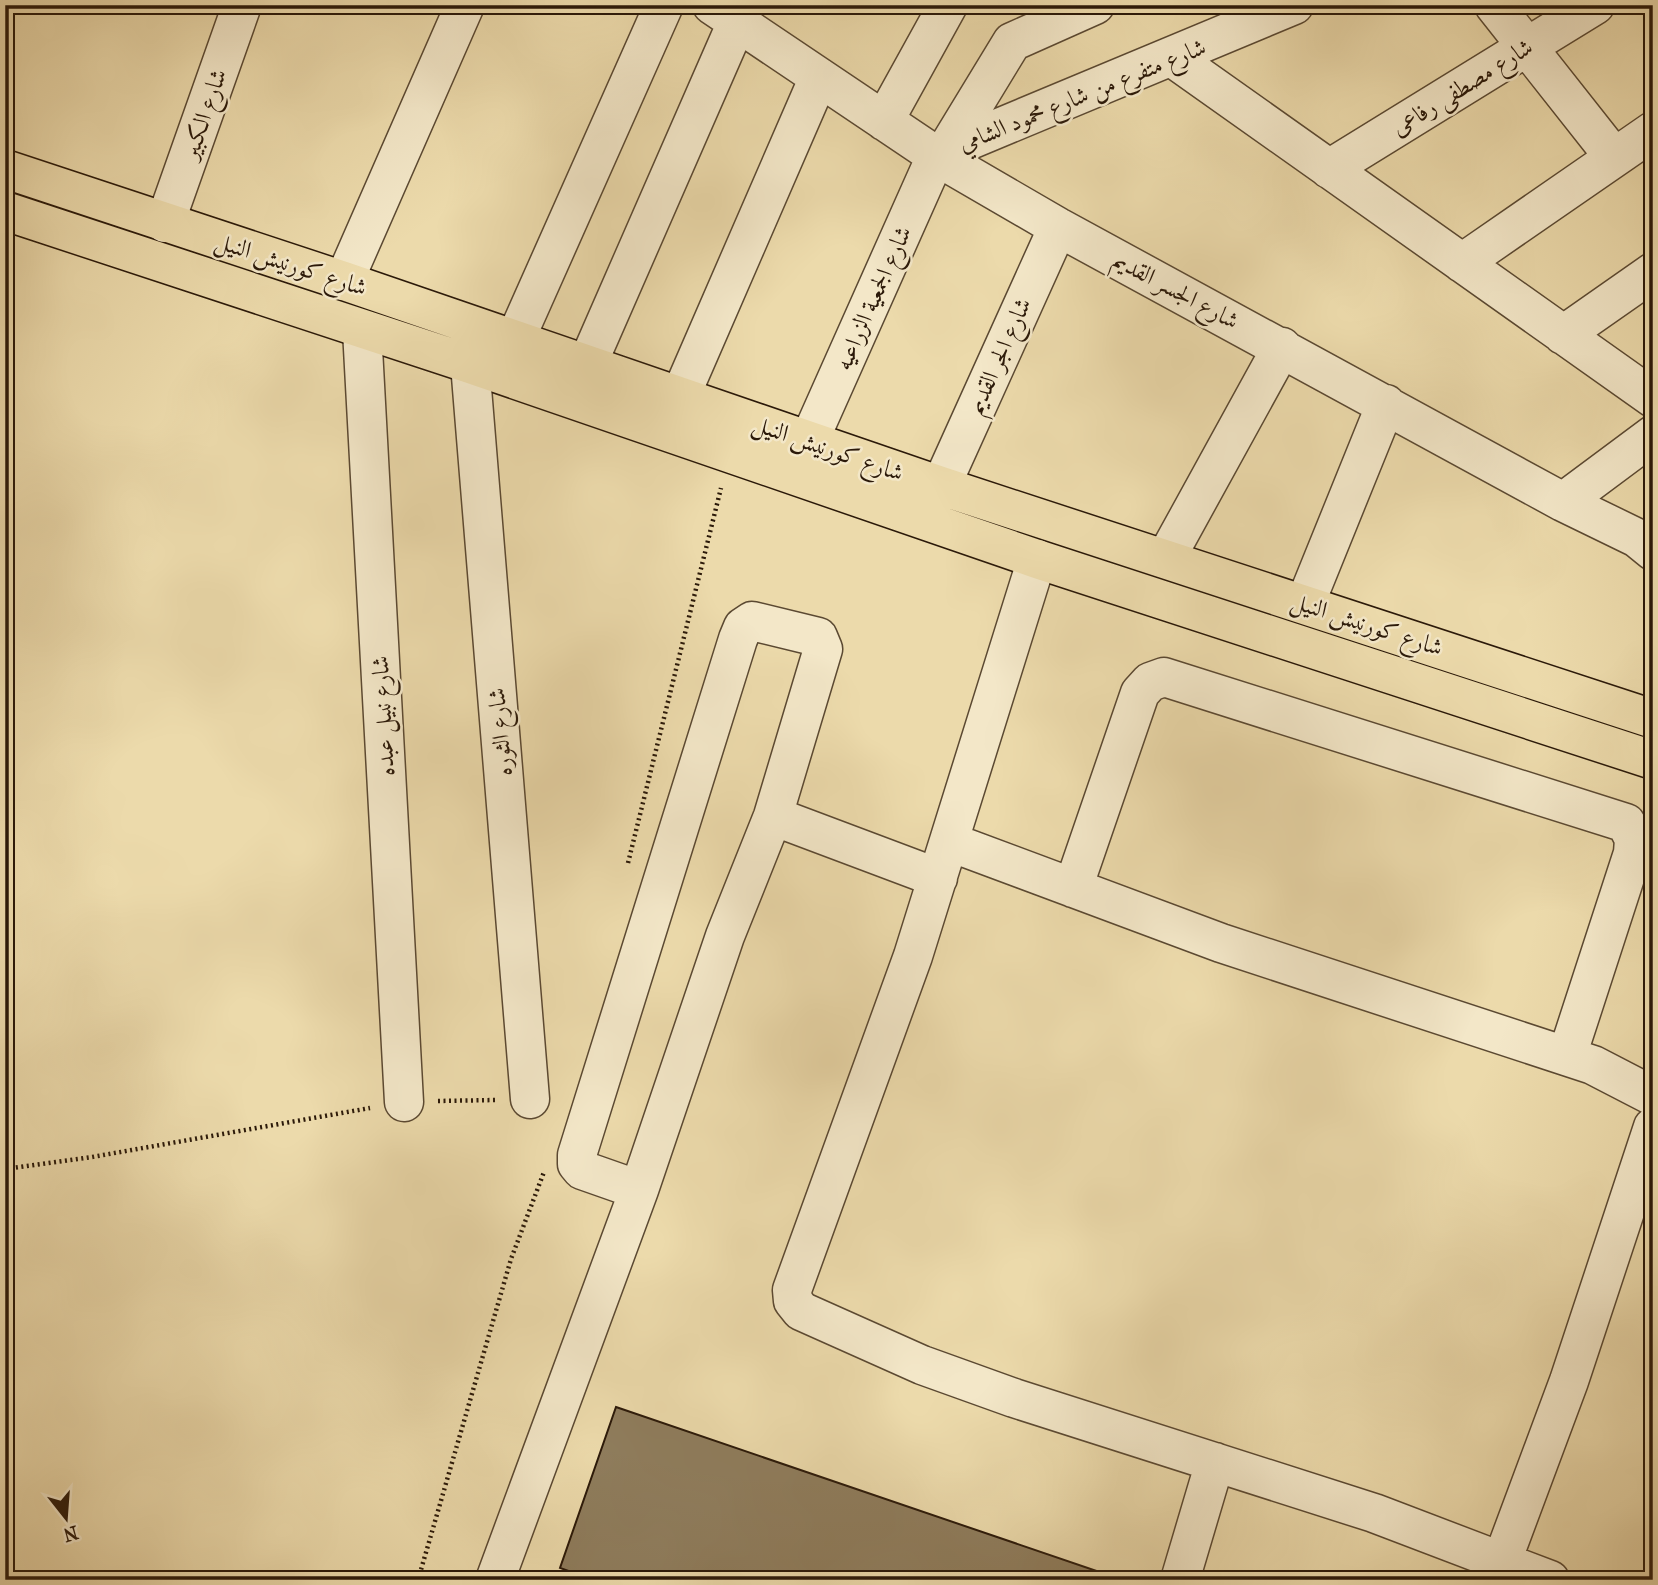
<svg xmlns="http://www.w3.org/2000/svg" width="1658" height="1585" font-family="'IM FELL French Canon',Amiri,serif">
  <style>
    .building { fill: #8f7d5d; stroke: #2b1909; stroke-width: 2 }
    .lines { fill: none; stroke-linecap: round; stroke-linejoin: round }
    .minor-casing { stroke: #5b4932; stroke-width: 41 }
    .major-casing { stroke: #2b1909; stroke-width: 41 }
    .path { stroke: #2b1909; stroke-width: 4.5; stroke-dasharray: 2 3.5; stroke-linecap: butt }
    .minor { stroke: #f3e7c8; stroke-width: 38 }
    .major { stroke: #ecdaab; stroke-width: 38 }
    .labels { text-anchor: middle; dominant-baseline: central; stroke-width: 5; stroke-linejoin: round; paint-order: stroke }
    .street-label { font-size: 24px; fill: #2b1909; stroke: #f3e7c8 }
  </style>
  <rect width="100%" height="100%" fill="#ecdaab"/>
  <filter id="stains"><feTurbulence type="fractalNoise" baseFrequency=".00286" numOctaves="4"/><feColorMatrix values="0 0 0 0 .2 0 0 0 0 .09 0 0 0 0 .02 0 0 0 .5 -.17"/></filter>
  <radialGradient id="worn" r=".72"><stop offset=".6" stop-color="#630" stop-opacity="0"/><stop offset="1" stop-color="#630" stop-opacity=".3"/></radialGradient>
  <!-- building -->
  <path class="building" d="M616,1407L1123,1580H594L560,1568Z"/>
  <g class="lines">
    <defs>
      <path id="minor" d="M712,5L941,159L1058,227L1563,502L1637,538L1653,551
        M1494,5L1614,157
        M1173,58L1653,398
        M884,121L948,5
        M946,150L1294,5
        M942,157L1012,42L1095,5
        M1329,169L1595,5
        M165,223L242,5
        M1462,263L1653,131
        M344,281L465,5
        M362,330L404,1102
        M1563,335L1653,272
        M515,340L664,5
        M470,364L530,1099
        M587,365L737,22
        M680,397L819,77
        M809,441L936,156
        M941,486L1058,227
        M1563,502L1653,435
        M1166,558L1282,347
        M1037,559L913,956L792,1290L793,1301L801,1311L922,1365L1014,1398L1374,1513L1550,1580
        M1305,604L1386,404
        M773,816L938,878
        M950,842L1221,943L1593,1065L1653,1096
        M1073,888L1140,693L1150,682L1164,677L1626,823L1634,839L1633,853L1567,1056
        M1502,1561L1569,1381L1653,1127
        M495,1580L639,1190L725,936L773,816L823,649L818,637L752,621L743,627L738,639L577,1155V1164L582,1170L639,1190
        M1180,1580L1215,1462"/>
      <path id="major" d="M5,169L344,281L941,486L1653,719
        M5,211L470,364L1037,559L1653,760"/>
    </defs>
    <!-- minor casing -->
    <use href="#minor" class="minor-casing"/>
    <!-- major casing -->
    <use href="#major" class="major-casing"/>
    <!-- path -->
    <path class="path" d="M628,863L721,488
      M438,1101L496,1100
      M5,1169L92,1157L370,1108
      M418,1580L511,1259L544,1172"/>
    <!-- minor -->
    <use href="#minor" class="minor"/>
    <!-- major -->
    <use href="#major" class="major"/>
  </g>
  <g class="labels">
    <!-- street labels -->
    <g class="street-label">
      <text transform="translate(1462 87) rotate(-32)">شارع مصطفى رفاعى</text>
      <text transform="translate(1082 95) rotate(-22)">شارع متفرع من شارع محمود الشامي</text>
      <text transform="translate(204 114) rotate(-71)">شارع الكبير</text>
      <text transform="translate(291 264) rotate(18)">شارع كورنيش النيل</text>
      <text transform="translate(1176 290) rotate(28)">شارع الجسر القديم</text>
      <text transform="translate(873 298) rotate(-66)">شارع الجمعية الزراعيه</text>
      <text transform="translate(999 356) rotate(-66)">شارع الجر القديم</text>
      <text transform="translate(828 448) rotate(19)">شارع كورنيش النيل</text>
      <text transform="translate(1367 624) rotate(18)">شارع كورنيش النيل</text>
      <text transform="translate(383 716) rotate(-93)">شارع نبيل عبده</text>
      <text transform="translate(500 732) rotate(-95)">شارع الثوره</text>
    </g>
  </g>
  <!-- margin -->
  <rect width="1658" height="1585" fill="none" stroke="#ecdaab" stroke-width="28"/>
  <rect x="7" y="7" width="1644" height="1571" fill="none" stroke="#2b1909" stroke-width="3.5"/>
  <rect x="14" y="14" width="1630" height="1557" fill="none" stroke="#2b1909" stroke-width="2"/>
  <!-- north arrow -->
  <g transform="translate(66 1518) rotate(163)" stroke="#f3e7c8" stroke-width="5" paint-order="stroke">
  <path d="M0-5L12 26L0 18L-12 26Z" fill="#2b1909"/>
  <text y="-10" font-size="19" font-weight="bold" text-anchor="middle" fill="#2b1909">N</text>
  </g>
  <rect width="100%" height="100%" filter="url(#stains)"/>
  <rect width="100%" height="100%" fill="url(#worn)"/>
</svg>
